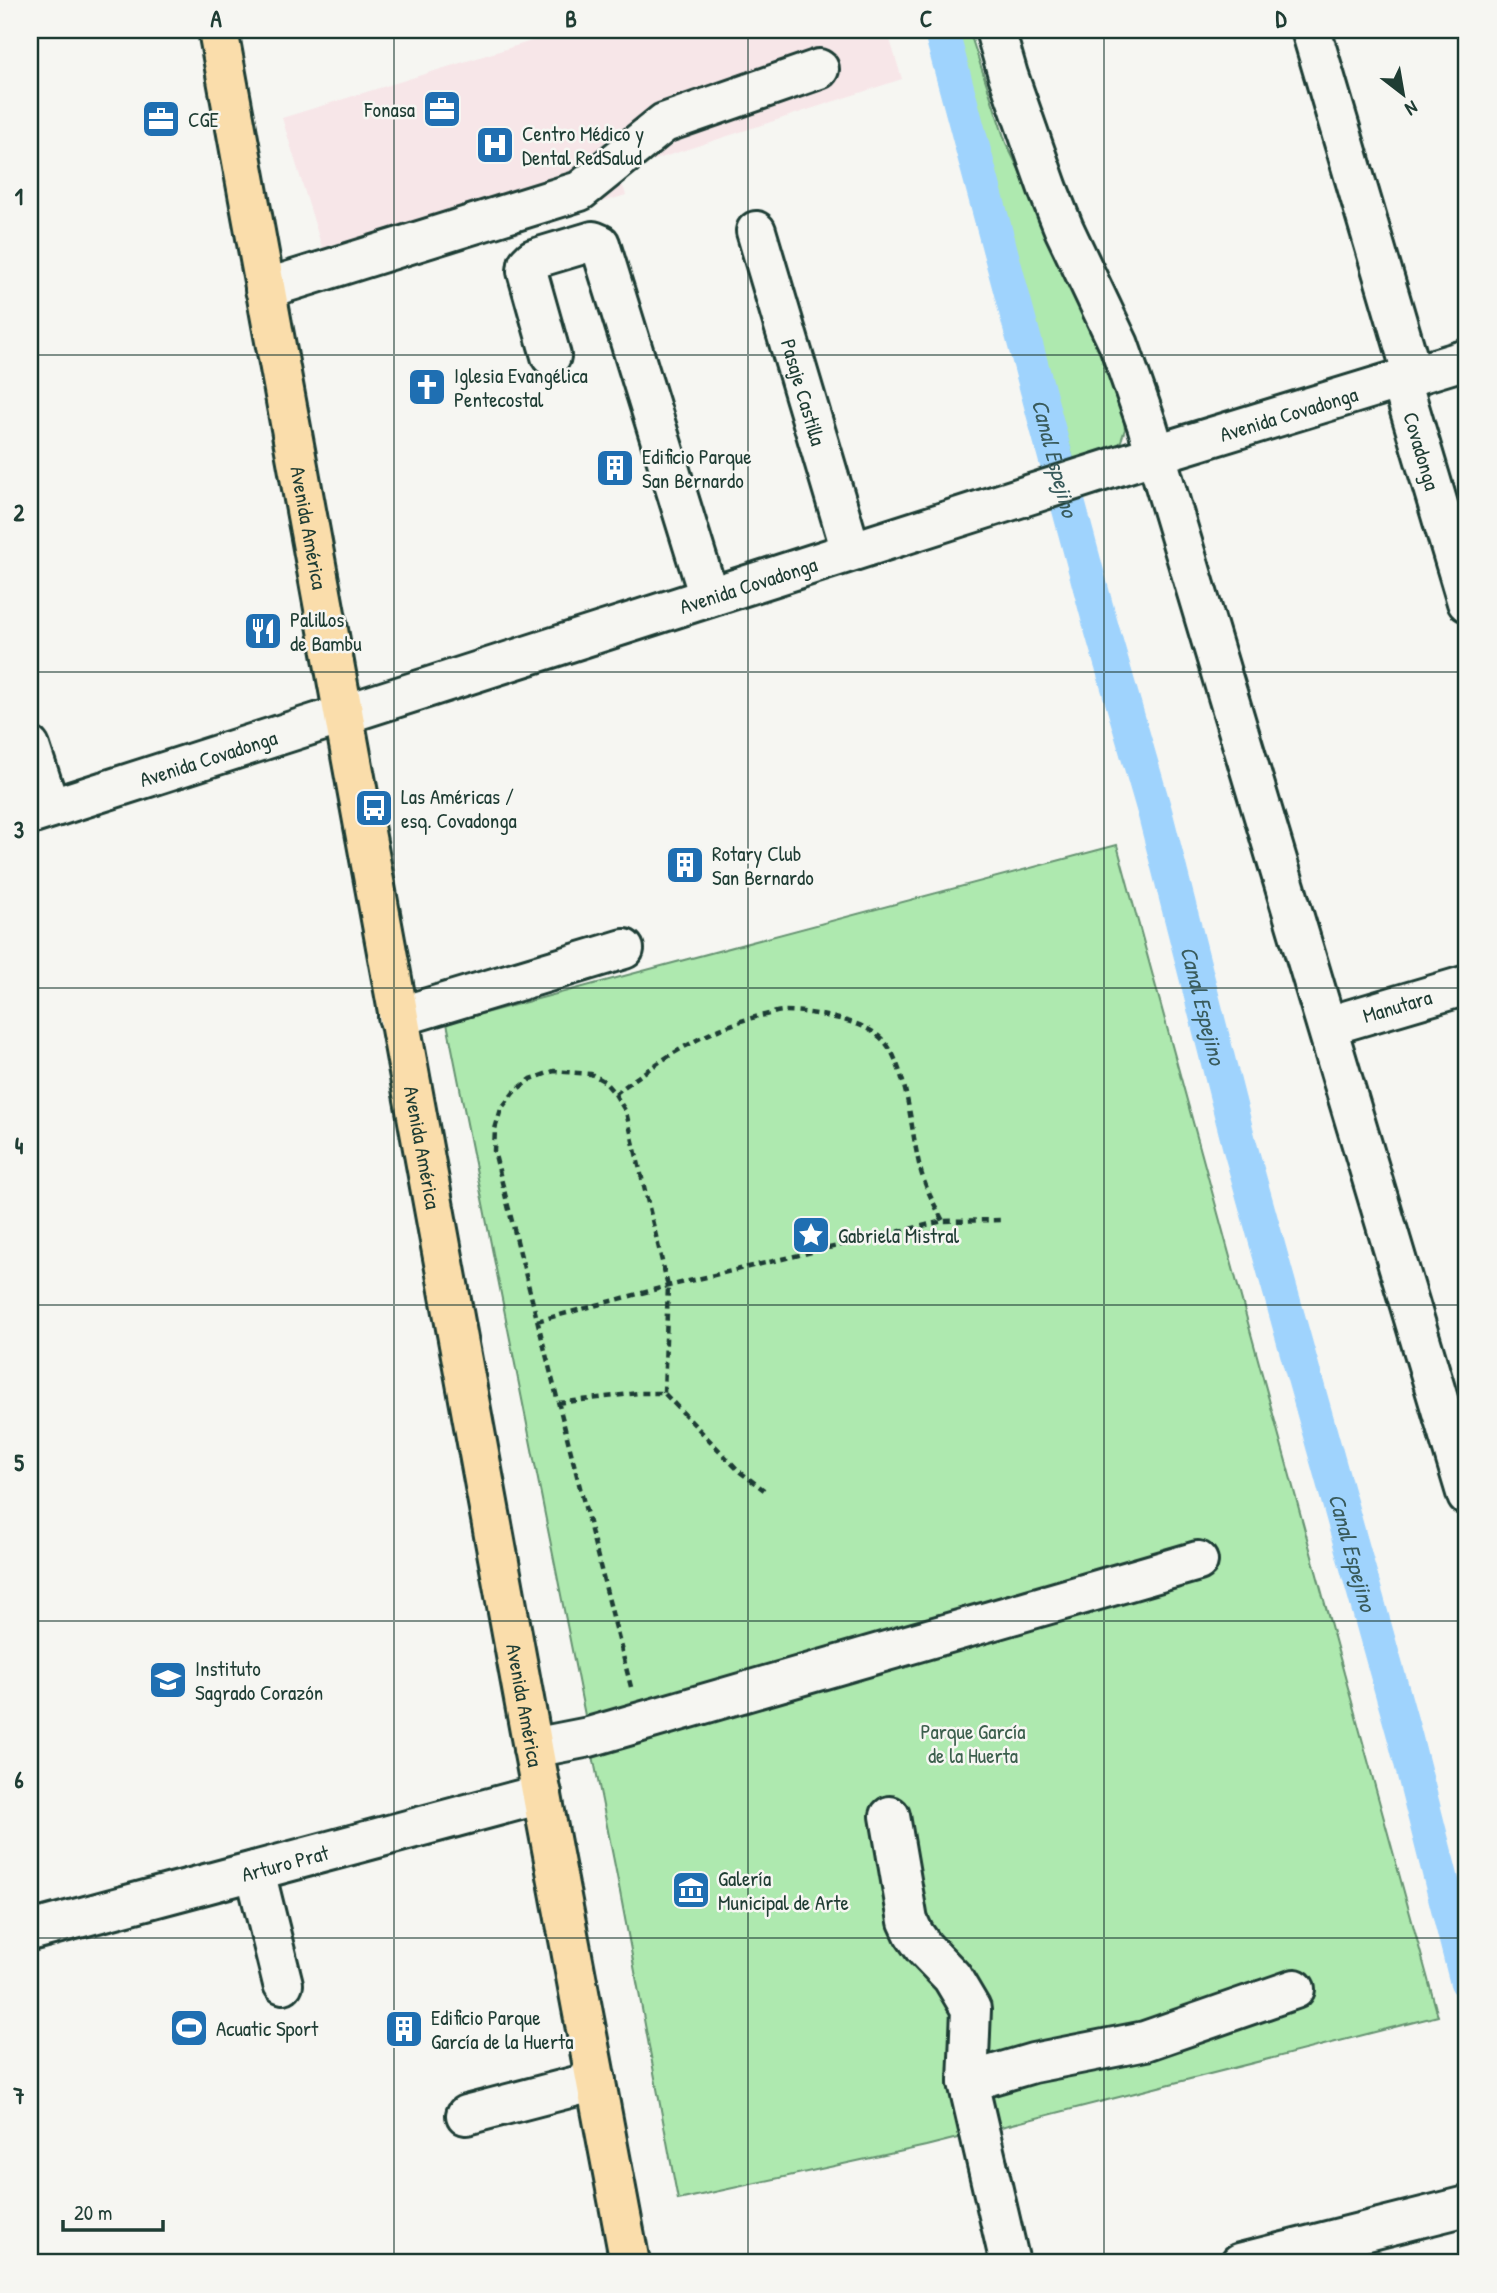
<svg xmlns="http://www.w3.org/2000/svg" width="1497" height="2293" font-family="'Patrick Hand',sans-serif">
  <style>
    .built { fill: #f7e6e8 }
    .green { fill: #aee9af; stroke: #669372; stroke-width: 2 }
    .lines { fill: none; stroke-linecap: round; stroke-linejoin: round }
    .canal { stroke: #9fd3fd; stroke-width: 35 }
    .minor-casing { stroke: #1f3d34; stroke-width: 44 }
    .major-casing { stroke: #1f3d34; stroke-width: 44 }
    .path { stroke: #1f3d34; stroke-width: 4.5; stroke-dasharray: 7 5; stroke-linecap: butt }
    .minor { stroke: #f6f6f2; stroke-width: 38 }
    .major { stroke: #faddab; stroke-width: 38 }
    .grid { fill: none; stroke: #1f3d34; stroke-width: 2; stroke-opacity: 0.55 }
    .labels { text-anchor: middle; dominant-baseline: central; stroke-width: 5; stroke-linejoin: round; paint-order: stroke }
    .poi-label { font-size: 21px; fill: #1f3d34; stroke: #f6f6f2; text-anchor: start }
    .street-label { font-size: 21px; fill: #1f3d34; stroke: #f6f6f2 }
    .park-label { font-size: 21px; fill: #3c5f4d; stroke: #f6f6f2 }
    .water-label { font-size: 23px; font-style: italic; fill: #395b5c; stroke: #f6f6f2 }
    .neatline { fill: none; stroke: #1f3d34; stroke-width: 2.5 }
    .grid-label { font-size: 23px; text-anchor: middle; font-weight: bold; fill: #1f3d34 }
  </style>
  <rect width="100%" height="100%" fill="#f6f6f2"/>
  <filter id="ink" filterUnits="userSpaceOnUse"><feTurbulence type="fractalNoise" baseFrequency=".0143" numOctaves="2"/><feDisplacementMap in="SourceGraphic" scale="14" xChannelSelector="R" yChannelSelector="G"/><feConvolveMatrix kernelMatrix="1 2 1 2 8 2 1 2 1" color-interpolation-filters="sRGB"/></filter>
  <g filter="url(#ink)">
    <!-- built -->
    <path class="built" d="M567,30H887L902,79L618,172L626,195L333,283L282,118Z"/>
    <!-- green -->
    <path class="green" d="M947,30H969L1006,143L1115,366L1125,429L1120,444L1108,453L1074,462Z
      M1117,845L1438,2016L926,2146L678,2200L617,1876L447,1023Z"/>
    <g class="lines">
      <!-- canal -->
      <path class="canal" id="s1" d="M941,30L1100,623L1155,813L1240,1147L1405,1737L1467,1981"/>
      <defs>
        <g id="minor">
          <path d="M995,30L1008,75L1048,189L1064,229L1119,345L1147,425L1467,1496"/>
          <path d="M1311,30L1413,376"/>
          <path id="s2" d="M756,231L851,551"/>
          <path d="M265,289L580,191L664,123L819,69"/>
          <path d="M551,356L527,271L528,264L533,259L593,241L600,244L709,597"/>
          <path id="s3" d="M1401,380L1467,602"/>
          <path d="M30,747L50,808"/>
          <path id="s4" d="M30,815L1156,454L1467,359"/>
          <path d="M398,1017L624,949"/>
          <path id="s5" d="M1328,1026L1467,985"/>
          <path d="M533,1748L589,1737L1198,1561"/>
          <path d="M890,1816L908,1921L914,1934L924,1948L952,1977L971,2009L968,2082"/>
          <path d="M255,1871L283,1984"/>
          <path id="s6" d="M30,1931L542,1794"/>
          <path d="M466,2115L596,2081"/>
          <path d="M1010,2263L968,2082L1033,2063L1145,2041L1295,1989"/>
          <path d="M1240,2263L1467,2206"/>
        </g>
        <g id="major">
          <path id="s7" d="M218,30L533,1748L630,2263"/>
        </g>
      </defs>
      <!-- minor casing -->
      <use href="#minor" class="minor-casing"/>
      <!-- major casing -->
      <use href="#major" class="major-casing"/>
      <!-- path -->
      <path class="path" d="M615,1094C658,1061 706,1029 759,1016C767,1015 777,1011 785,1011C804,1011 824,1015 843,1020C867,1026 885,1035 895,1059C910,1094 911,1131 920,1168C925,1187 934,1204 943,1221
        M537,1321L668,1286L943,1221L1002,1220
        M558,1403L638,1393H664L740,1472L764,1490
        M631,1687L494,1151L495,1129L501,1109L514,1092L531,1079L554,1071L591,1074L604,1081L615,1094L626,1112L668,1286L664,1393"/>
      <!-- minor -->
      <use href="#minor" class="minor"/>
      <!-- major -->
      <use href="#major" class="major"/>
    </g>
  </g>
  <!-- grid -->
  <path class="grid" d="M394,30V2263M748,30V2263M1104,30V2263M30,355H1467M30,672H1467M30,988H1467M30,1305H1467M30,1621H1467M30,1938H1467"/>
  <!-- icons -->
  <defs>
    <symbol id="office-square" viewBox="-11 -11 22 22"><rect x="-9" y="-9" width="18" height="18" rx="4" fill="#1f6fb2" stroke="#f6f6f2"/><path d="M-6-3h4V-5.5h4V-3h4V5H-6ZM-1-4.5V-3h2v-1.5ZM-6 0V1H6V0Z" fill="#fff"/></symbol>
    <symbol id="hospital-square" viewBox="-11 -11 22 22"><rect x="-9" y="-9" width="18" height="18" rx="4" fill="#1f6fb2" stroke="#f6f6f2"/><path d="M-5-5h3v3.5h4V-5h3V5h-3V1.5h-4V5h-3Z" fill="#fff"/></symbol>
    <symbol id="church-square" viewBox="-11 -11 22 22"><rect x="-9" y="-9" width="18" height="18" rx="4" fill="#1f6fb2" stroke="#f6f6f2"/><path d="M-1.2-6h2.4v3.5h3.3v2.4h-3.3V6h-2.4V-.1h-3.3v-2.4h3.3Z" fill="#fff"/></symbol>
    <symbol id="building-square" viewBox="-11 -11 22 22"><rect x="-9" y="-9" width="18" height="18" rx="4" fill="#1f6fb2" stroke="#f6f6f2"/><path d="M-4-6H4V6H1V3H-1V6H-4ZM-2.5-4.3h1.7v1.8h-1.7ZM.8-4.3h1.7v1.8H.8ZM-2.5-1h1.7V.8h-1.7ZM.8-1h1.7V.8H.8Z" fill="#fff"/></symbol>
    <symbol id="restaurant-square" viewBox="-11 -11 22 22"><rect x="-9" y="-9" width="18" height="18" rx="4" fill="#1f6fb2" stroke="#f6f6f2"/><path d="M-5-6h1v4h1v-4h1v4h1v-4h1v5L-1.5 .5V6h-2V.5L-5-1ZM5-6V6H3V1.5H1.5Q1.5-4 5-6Z" fill="#fff"/></symbol>
    <symbol id="bus-square" viewBox="-11 -11 22 22"><rect x="-9" y="-9" width="18" height="18" rx="4" fill="#1f6fb2" stroke="#f6f6f2"/><path d="M-5-6H5V4H4V6H2V4H-2V6H-4V4H-5ZM-3.5-4V0h7V-4ZM-3.5 1.2v1.5H-2V1.2ZM2 1.2v1.5H3.5V1.2Z" fill="#fff"/></symbol>
    <symbol id="sight-square" viewBox="-11 -11 22 22"><rect x="-9" y="-9" width="18" height="18" rx="4" fill="#1f6fb2" stroke="#f6f6f2"/><path d="M0-6L1.8-2.2L6-1.7L2.9 1.2L3.7 5.4L0 3.3L-3.7 5.4L-2.9 1.2L-6-1.7L-1.8-2.2Z" fill="#fff"/></symbol>
    <symbol id="school-square" viewBox="-11 -11 22 22"><rect x="-9" y="-9" width="18" height="18" rx="4" fill="#1f6fb2" stroke="#f6f6f2"/><path d="M0-5L7-2L0 1L-7-2ZM-4 1L0 2.5L4 1V4Q0 6-4 4Z" fill="#fff"/></symbol>
    <symbol id="museum-square" viewBox="-11 -11 22 22"><rect x="-9" y="-9" width="18" height="18" rx="4" fill="#1f6fb2" stroke="#f6f6f2"/><path d="M0-6L6-3V-2H-6V-3ZM-5-1h2V3h-2ZM-1-1h2V3h-2ZM3-1h2V3H3ZM-6 4H6V6H-6Z" fill="#fff"/></symbol>
    <symbol id="stadium-square" viewBox="-11 -11 22 22"><rect x="-9" y="-9" width="18" height="18" rx="4" fill="#1f6fb2" stroke="#f6f6f2"/><path d="M0-5a6.5 5 0 1 0 0 10a6.5 5 0 1 0 0-10ZM-3.5-1.8h7v3.6h-7Z" fill="#fff"/></symbol>
  </defs>
  <g fill-rule="evenodd">
    <use href="#office-square" x="420" y="87" width="44" height="44"/>
    <use href="#office-square" x="139" y="97" width="44" height="44"/>
    <use href="#hospital-square" x="473" y="123" width="44" height="44"/>
    <use href="#church-square" x="405" y="365" width="44" height="44"/>
    <use href="#building-square" x="593" y="446" width="44" height="44"/>
    <use href="#restaurant-square" x="241" y="609" width="44" height="44"/>
    <use href="#bus-square" x="352" y="786" width="44" height="44"/>
    <use href="#building-square" x="663" y="843" width="44" height="44"/>
    <use href="#sight-square" x="789" y="1213" width="44" height="44"/>
    <use href="#school-square" x="146" y="1658" width="44" height="44"/>
    <use href="#museum-square" x="669" y="1868" width="44" height="44"/>
    <use href="#stadium-square" x="167" y="2006" width="44" height="44"/>
    <use href="#building-square" x="382" y="2007" width="44" height="44"/>
  </g>
  <g class="labels">
    <!-- poi labels -->
    <g class="poi-label">
      <text x="415" y="109" text-anchor="end">Fonasa</text>
      <text x="188" y="119">CGE</text>
      <text x="522" y="133">Centro Médico y<tspan x="522" dy="24">Dental RedSalud</tspan></text>
      <text x="454" y="375">Iglesia Evangélica<tspan x="454" dy="24">Pentecostal</tspan></text>
      <text x="642" y="456">Edificio Parque<tspan x="642" dy="24">San Bernardo</tspan></text>
      <text x="290" y="619">Palillos<tspan x="290" dy="24">de Bambu</tspan></text>
      <text x="401" y="796">Las Américas /<tspan x="401" dy="24">esq. Covadonga</tspan></text>
      <text x="712" y="853">Rotary Club<tspan x="712" dy="24">San Bernardo</tspan></text>
      <text x="838" y="1235">Gabriela Mistral</text>
      <text x="195" y="1668">Instituto<tspan x="195" dy="24">Sagrado Corazón</tspan></text>
      <text x="718" y="1878">Galería<tspan x="718" dy="24">Municipal de Arte</tspan></text>
      <text x="431" y="2017">Edificio Parque<tspan x="431" dy="24">García de la Huerta</tspan></text>
      <text x="216" y="2028">Acuatic Sport</text>
    </g>
    <!-- street labels -->
    <g class="street-label">
      <text stroke="none"><textPath href="#s2" startOffset="168">Pasaje Castilla</textPath></text>
      <text stroke="none"><textPath href="#s4" startOffset="1321">Avenida Covadonga</textPath></text>
      <text stroke="none"><textPath href="#s3" startOffset="74">Covadonga</textPath></text>
      <text stroke="none"><textPath href="#s7" startOffset="506">Avenida América</textPath></text>
      <text stroke="none"><textPath href="#s4" startOffset="754">Avenida Covadonga</textPath></text>
      <text stroke="none"><textPath href="#s4" startOffset="187">Avenida Covadonga</textPath></text>
      <text stroke="none"><textPath href="#s5" startOffset="72">Manutara</textPath></text>
      <text stroke="none"><textPath href="#s7" startOffset="1136">Avenida América</textPath></text>
      <text stroke="none"><textPath href="#s7" startOffset="1703">Avenida América</textPath></text>
      <text stroke="none"><textPath href="#s6" startOffset="264">Arturo Prat</textPath></text>
    </g>
    <!-- park labels -->
    <g class="park-label">
      <text x="973" y="1731">Parque García<tspan x="973" dy="24">de la Huerta</tspan></text>
    </g>
    <!-- water labels -->
    <g class="water-label">
      <text stroke="none"><textPath href="#s1" startOffset="443">Canal Espejino</textPath></text>
      <text stroke="none"><textPath href="#s1" startOffset="1010">Canal Espejino</textPath></text>
      <text stroke="none"><textPath href="#s1" startOffset="1577">Canal Espejino</textPath></text>
    </g>
  </g>
  <!-- margin -->
  <rect width="1497" height="2293" fill="none" stroke="#f6f6f2" stroke-width="77"/>
  <!-- north arrow -->
  <g transform="translate(1403 94) rotate(149)" stroke="#f6f6f2" stroke-width="5" paint-order="stroke">
  <path d="M0-5L12 26L0 18L-12 26Z" fill="#1f3d34"/>
  <text y="-10" font-size="19" font-weight="bold" text-anchor="middle" fill="#1f3d34">N</text>
  </g>
  <!-- scale -->
  <path d="M63 2220v10h100v-10" fill="none" stroke="#1f3d34" stroke-width="3.5"/>
  <text x="74" y="2220" font-size="21" fill="#1f3d34" stroke="#f6f6f2" stroke-width="5" paint-order="stroke">20 m</text>
  <rect x="38" y="38" width="1420" height="2216" class="neatline"/>
  <g class="grid-label">
    <text x="216" y="27">A</text>
    <text x="571" y="27">B</text>
    <text x="926" y="27">C</text>
    <text x="1281" y="27">D</text>
    <text x="19" y="205">1</text>
    <text x="19" y="521">2</text>
    <text x="19" y="838">3</text>
    <text x="19" y="1154">4</text>
    <text x="19" y="1471">5</text>
    <text x="19" y="1788">6</text>
    <text x="19" y="2104">7</text>
  </g>
</svg>
